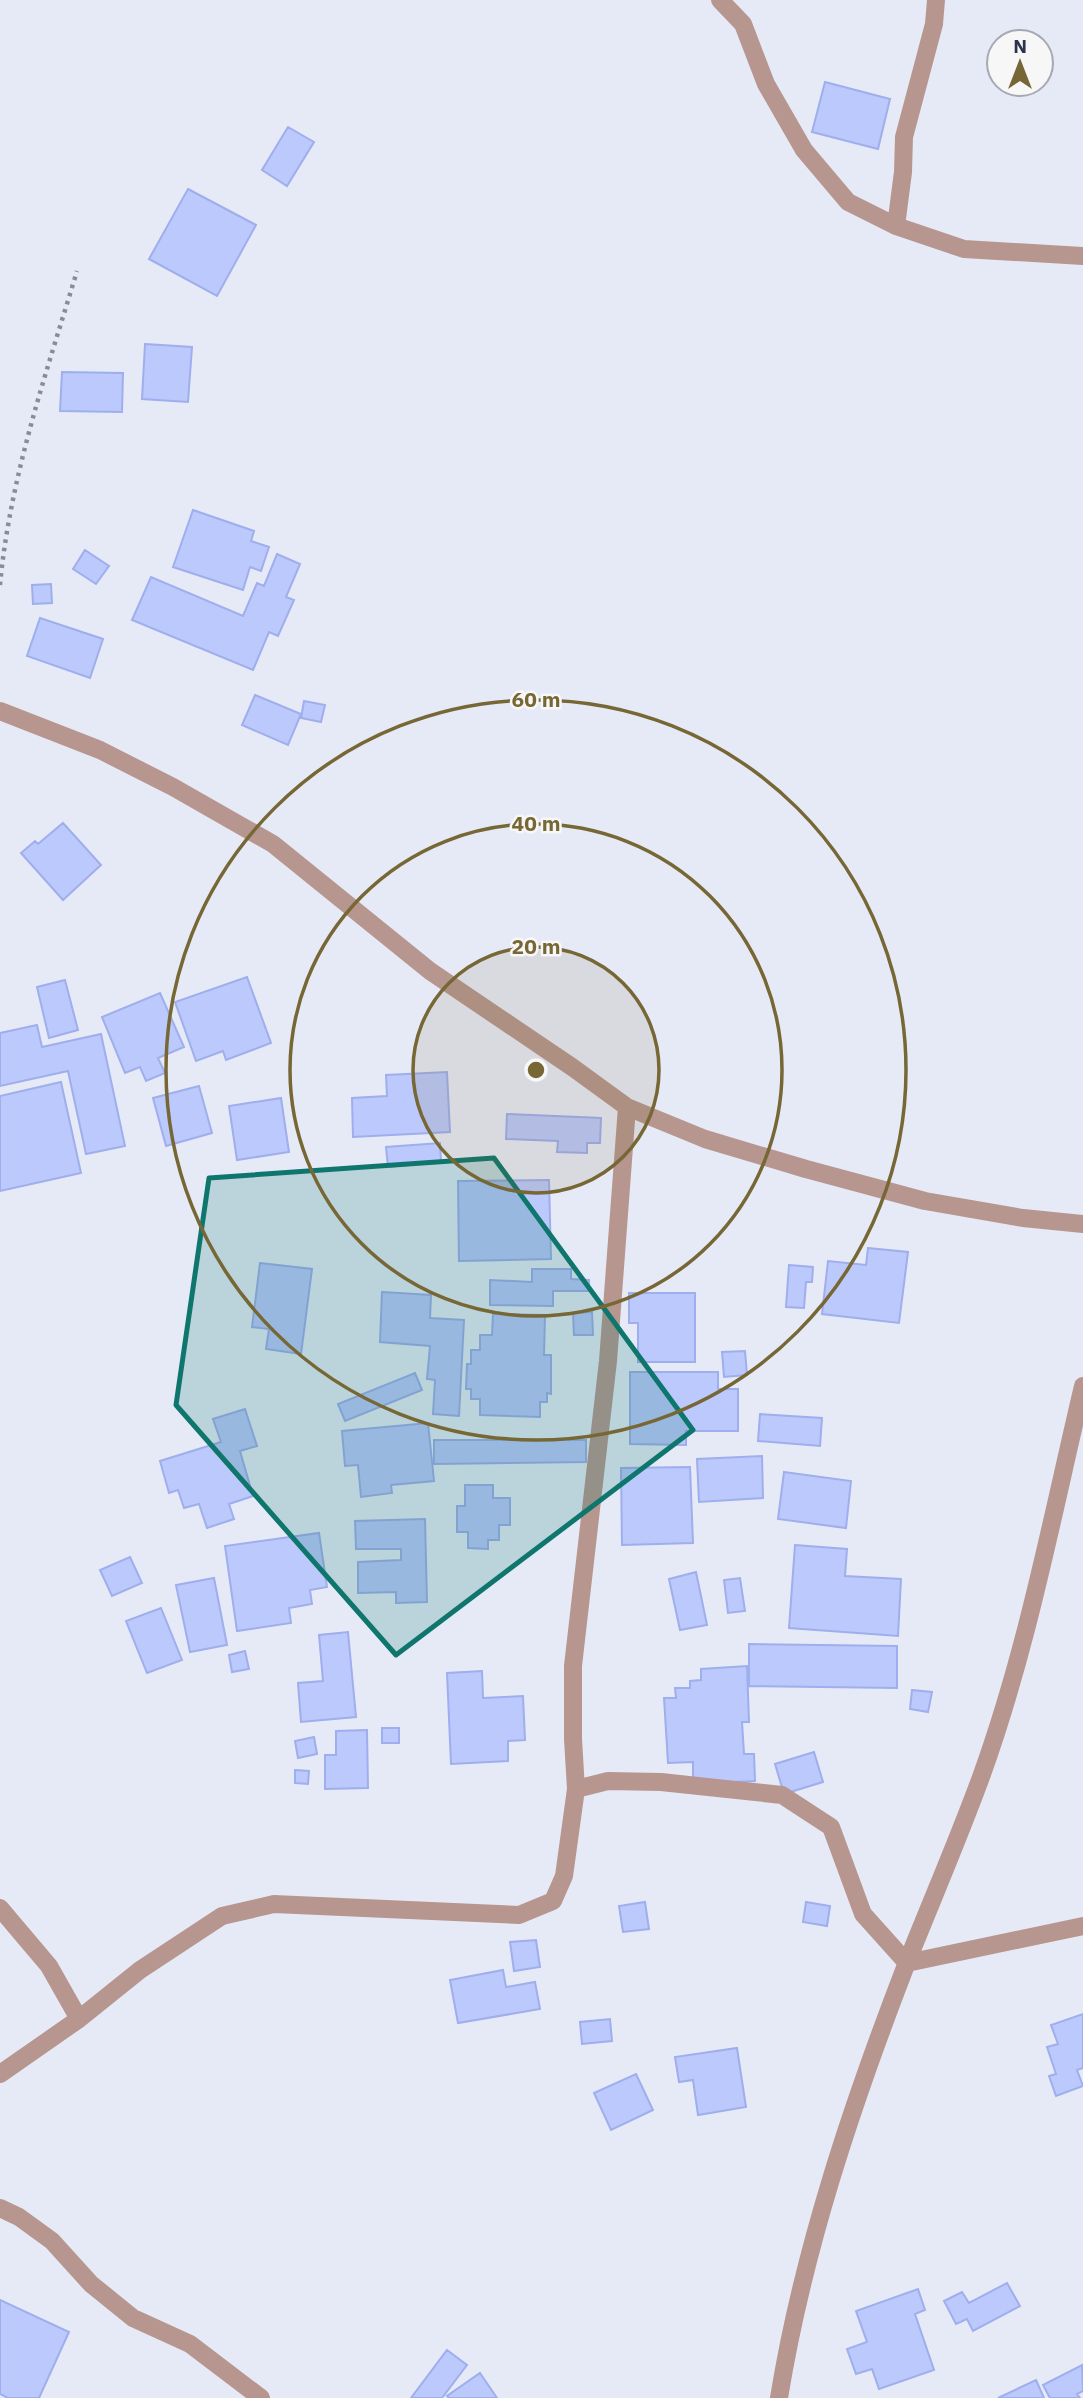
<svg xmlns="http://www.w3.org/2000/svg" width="1083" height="2398" font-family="'IBM Plex Sans',sans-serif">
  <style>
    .building { fill: #bcc9fc; stroke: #9faeec; stroke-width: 2 }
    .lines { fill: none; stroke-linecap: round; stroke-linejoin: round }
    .path { stroke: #868b9e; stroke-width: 4.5; stroke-dasharray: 3.5 5; stroke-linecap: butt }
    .minor { stroke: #b7968f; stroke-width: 18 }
    .marked { fill: #0f766e; fill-opacity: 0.2; stroke: #0f766e; stroke-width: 5; stroke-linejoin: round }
    .ring { fill: none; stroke: #766735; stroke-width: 3.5 }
    .centre { fill: #766735; stroke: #f7f7f7; stroke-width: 3.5 }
    .ring-label { font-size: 21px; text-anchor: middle; font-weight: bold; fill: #766735; stroke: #f7f7f7; stroke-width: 5; stroke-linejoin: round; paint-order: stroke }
  </style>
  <rect width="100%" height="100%" fill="#e6eaf7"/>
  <!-- building -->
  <path class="building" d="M825,82L890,99L878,149L812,132Z
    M288,127L314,142L287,186L262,170Z
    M188,189L256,225L217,296L149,259Z
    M145,344L192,347L188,402L142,399Z
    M62,372L123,373L122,412L60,411Z
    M193,510L254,531L251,541L269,547L261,571L250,567L243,590L173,567Z
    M85,550L109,566L96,584L73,569Z
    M277,554L300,564L286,597L294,600L278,636L269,632L253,670L132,620L151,577L243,616L257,583L264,586Z
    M51,584L52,603L33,604L32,585Z
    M40,618L103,639L90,678L27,656Z
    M255,695L301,714L288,745L242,725Z
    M304,701L325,705L321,722L301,718Z
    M63,823L101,865L63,900L21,853L35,841L38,844Z
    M247,977L271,1043L226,1060L223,1051L196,1061L175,1002Z
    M65,980L78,1030L49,1038L37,987Z
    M160,993L184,1047L158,1058L165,1073L146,1081L140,1067L125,1073L102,1017Z
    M37,1025L42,1047L101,1034L125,1146L86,1154L68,1071L0,1086V1033Z
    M447,1072L450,1132L353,1137L352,1098L387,1096L386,1075Z
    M61,1082L81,1173L0,1191V1096Z
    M199,1086L212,1133L166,1146L153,1098Z
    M281,1098L289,1152L237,1160L229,1106Z
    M507,1114L601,1118L600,1143H587V1153L557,1152L558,1141L506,1139Z
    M440,1143L441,1162L388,1167L386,1147Z
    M549,1180L551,1259L459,1261L458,1181Z
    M868,1248L908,1252L899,1323L822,1314L828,1261L866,1265Z
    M260,1263L312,1269L301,1354L266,1349L269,1329L252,1327Z
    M789,1265L813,1267L812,1282H806L804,1308L786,1307Z
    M532,1269H571V1279L589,1280V1291H553V1306L490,1305V1280L532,1282Z
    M382,1292L431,1295L430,1318L464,1320L459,1416L433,1414L435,1380L427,1379L430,1346L380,1342Z
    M629,1293H695V1362H638V1323H629Z
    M592,1312L593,1335H574L573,1313Z
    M493,1314L545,1315L544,1355H551V1394L547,1393V1402H540V1417L480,1415V1399H471V1389H466L467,1364H471V1350H480V1335H492Z
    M745,1351L747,1375L724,1377L722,1352Z
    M630,1372H718V1389H738V1431H686V1445L630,1444Z
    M415,1373L422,1390L345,1421L338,1404Z
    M245,1409L257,1446L240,1451L253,1496L229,1504L234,1519L207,1528L199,1504L184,1508L178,1490L169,1493L160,1461L221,1442L213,1419Z
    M760,1414L822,1418L820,1446L758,1441Z
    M428,1423L434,1481L391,1485L392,1493L361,1497L358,1465L345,1466L342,1431Z
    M434,1440H586V1462L434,1464Z
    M762,1456L763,1498L699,1502L697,1459Z
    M690,1467L693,1543L622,1545L621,1468Z
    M784,1472L851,1481L846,1528L778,1519Z
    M465,1485H493V1498H510V1525H499V1540H488V1549L468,1548V1532H457V1506H465Z
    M425,1519L427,1602L396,1603V1592L358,1593V1562L401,1560V1549H356L355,1521Z
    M319,1533L327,1587L310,1590L312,1604L289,1608L291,1623L237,1631L225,1546Z
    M795,1545L847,1549L845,1576L901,1579L898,1636L789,1628Z
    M130,1557L142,1583L112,1596L100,1570Z
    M696,1572L707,1625L680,1630L669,1579Z
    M214,1578L227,1645L190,1652L176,1585Z
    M740,1578L745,1611L728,1613L724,1580Z
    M161,1608L182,1660L147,1673L126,1621Z
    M348,1632L356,1717L301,1722L298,1683L323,1681L319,1635Z
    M749,1644L897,1646V1688L749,1686Z
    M245,1651L249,1669L232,1672L229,1655Z
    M747,1666L749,1722H742L744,1754H754L755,1781L693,1784V1762L668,1763L664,1698H676L675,1688H690V1681L701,1680V1669Z
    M482,1671L483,1698L523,1696L525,1740L508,1741V1761L451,1764L447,1673Z
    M912,1690L932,1692L928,1712L910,1709Z
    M382,1728H399V1743H382Z
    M367,1730L368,1788L325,1789V1755H336V1731Z
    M314,1737L317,1754L298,1758L295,1741Z
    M814,1752L823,1782L784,1794L775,1764Z
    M295,1770L309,1771L308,1784L295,1783Z
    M645,1902L649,1929L623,1932L619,1906Z
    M806,1902L830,1906L827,1926L803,1922Z
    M536,1940L540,1967L514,1971L510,1942Z
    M503,1970L506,1987L535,1982L540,2009L458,2023L450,1980Z
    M1083,2014V2068L1077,2070L1083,2086L1056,2096L1049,2076L1056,2074L1047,2047L1058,2044L1051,2025Z
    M610,2019L612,2041L582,2044L580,2022Z
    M737,2048L746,2107L698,2115L693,2080L679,2082L675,2057Z
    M636,2074L653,2110L611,2130L594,2093Z
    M1007,2283L1020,2306L973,2331L967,2319L956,2324L944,2301L962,2292L969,2303Z
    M918,2289L925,2310L915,2314L934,2370L879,2389L872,2369L856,2374L847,2349L867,2342L856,2311Z
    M0,2300L69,2332L39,2398H8L0,2394Z
    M447,2350L467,2365L442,2398H411Z
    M1082,2365L1083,2391L1077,2394L1080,2398H1050L1043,2385Z
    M480,2373L497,2398H449L447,2396Z
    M1036,2380L1044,2398H998Z"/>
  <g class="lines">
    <!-- path -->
    <path class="path" d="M0,585C10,477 46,374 77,271"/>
    <!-- minor -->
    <path class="minor" d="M720,0L743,24L766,84L804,150L848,202L896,226L964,249L1083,256
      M896,226L903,172L904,137L934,24L936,0
      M0,711L100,750L173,787L273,844L430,971L572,1067L627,1107L705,1139L806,1169L925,1201L1023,1218L1083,1224
      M627,1107L608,1361L573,1666V1739L576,1789L608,1781L661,1782L782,1795L831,1827L863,1914L907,1963L1083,1926
      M0,1908L49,1966L79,2019L0,2074
      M79,2019L140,1970L222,1916L274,1904L519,1915L553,1901L564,1876L576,1789
      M0,2208L19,2217L52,2241L91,2284L133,2318L190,2344L261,2398
      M779,2398C803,2250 852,2105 906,1965C931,1902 958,1840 981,1777C1027,1650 1052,1517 1083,1386"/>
  </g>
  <!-- marked area -->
  <path class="marked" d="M494,1158L693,1430L396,1655L176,1405L209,1178Z"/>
  <!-- distance rings -->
  <circle cx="536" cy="1070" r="123" fill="#766735" fill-opacity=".12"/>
  <g class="ring">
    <circle cx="536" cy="1070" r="123"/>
    <circle cx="536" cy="1070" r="246"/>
    <circle cx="536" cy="1070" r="370"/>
  </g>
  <circle cx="536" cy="1070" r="10" class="centre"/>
  <g class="ring-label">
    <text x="536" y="707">60 m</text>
    <text x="536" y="831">40 m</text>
    <text x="536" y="954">20 m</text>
  </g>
  <!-- north arrow -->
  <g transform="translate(1020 63)"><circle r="33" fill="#f7f7f7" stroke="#a6a9b3" stroke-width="2"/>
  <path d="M0-5L12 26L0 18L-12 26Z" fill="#766735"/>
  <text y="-10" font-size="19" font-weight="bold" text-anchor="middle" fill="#2d334c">N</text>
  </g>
</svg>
